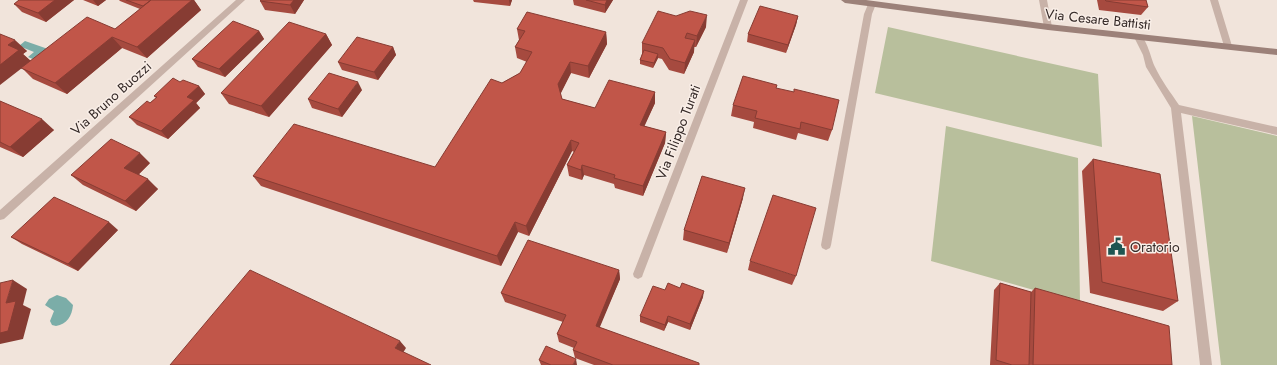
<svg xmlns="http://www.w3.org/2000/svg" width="1277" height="365" font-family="Jost,sans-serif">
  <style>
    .green { fill: #b8bf9c }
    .water { fill: #7bada8 }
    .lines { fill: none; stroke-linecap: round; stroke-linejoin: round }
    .lane { fill: #c8b2a8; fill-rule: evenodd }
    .street { fill: #c8b2a8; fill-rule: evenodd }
    .secondary { fill: #9c8179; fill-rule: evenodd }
    .wall { fill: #a64a3f }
    .shaded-wall { fill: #873c33 }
    .building { fill: #c15649; stroke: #873c33 }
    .labels { text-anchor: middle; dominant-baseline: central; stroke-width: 3; stroke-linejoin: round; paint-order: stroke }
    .street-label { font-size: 14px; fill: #352a28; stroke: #f9eee7 }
    .poi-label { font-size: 14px; fill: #352a28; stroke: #f9eee7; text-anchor: start }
  </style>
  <rect width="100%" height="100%" fill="#f1e4db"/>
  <!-- green -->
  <path class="green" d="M888,27L1098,74L1102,147L875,93Z
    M1192,116L1277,136V365H1221Z
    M946,126L1078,158L1080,303L931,261Z"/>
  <!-- water -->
  <path class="water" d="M25,41L48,49L35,60L28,57L34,52L19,46Z
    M57,295L66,298L73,305C72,316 67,324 56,326L52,325L50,321L54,311L45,305L49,299Z"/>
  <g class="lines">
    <!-- lane -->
    <path class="lane" d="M1039,0H1047L1052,27L1051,29L1048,30L1044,27Z
      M1210,0H1218L1232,46L1231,48L1228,49L1224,46Z
      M872,1L876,4L872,14L831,245L830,248L826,250L822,248L821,245L864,14L869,2Z
      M1138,34C1147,37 1151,59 1155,67C1161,80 1171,93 1179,105L1277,127V135L1181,113L1212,365H1200L1171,108L1146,67L1143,55L1134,37Z"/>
    <!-- street -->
    <path class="street" d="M236,0H245L4,219L0,220V210Z
      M740,0H748L643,274L642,277L638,279L634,277L633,274Z"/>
    <!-- secondary -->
    <path class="secondary" d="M841,0H866L1048,24L1277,49V55L1048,30L845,3Z"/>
  </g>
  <!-- wall -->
  <path class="wall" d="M19,0H74L46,22L22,12L14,4Z
    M83,0H106L98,6Z
    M119,0H194L201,10L147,58L122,48L67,94L33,79L22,68L0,34L27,51L23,54L30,61L115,29L140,9L120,1Z
    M304,0L295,14L265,10L260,1Z
    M473,0H512L510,6L474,2Z
    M573,0H613L605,13L574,5Z
    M1097,0H1146L1148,7L1141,15L1099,10Z
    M798,16L796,25L786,53L747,42L748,34Z
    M706,27L696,47H694V52L684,74L669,70L662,59L658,58L653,68L640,64V60L642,54V43Z
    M517,29L606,32L607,44L589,78L571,73L560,94L562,99L595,108L655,92V103L644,126L666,132L665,143L643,196L615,188L614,184L584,175L582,180L569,176L567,165L574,152L572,151L529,236L518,232L501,266L261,186L253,176L435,167L502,83L520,73L527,62L517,58L515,47L519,40Z
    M259,31L264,39L225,77L198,67L192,59Z
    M326,34L332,45L269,117L229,104L221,93Z
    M393,47L396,55L378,80L342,70L338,62Z
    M180,82L199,86L205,94L196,103L200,108L168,139L137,125L129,117L150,103L156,98L154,96Z
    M776,88L832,130L828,141L798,133L796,140L753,128L754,122L731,116L733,105Z
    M362,90L342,117L312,108L308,99Z
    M0,101L54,130L23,157L0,147Z
    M1093,159L1178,301L1163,311L1090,293L1082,171Z
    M150,163L139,174L158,189L136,211L83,185L71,175Z
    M743,198L727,253L683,240L684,230Z
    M118,230L78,271L22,244L11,237Z
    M750,261L796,276L792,285L748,270Z
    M619,270L620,279L599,327L699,365H594L575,358L573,350L574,348L559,342L557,334L563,322L505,302L501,293Z
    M1000,283L1031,292L1035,288L1172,365H990L994,290Z
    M680,288L703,297L690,330L668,322L664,331L640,322V316L665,290Z
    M539,360L577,365H541Z"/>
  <!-- shaded-wall -->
  <path class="shaded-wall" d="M55,0H74L46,22L38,13Z
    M93,0H106L98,6Z
    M192,0H194L201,10L147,58L137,47Z
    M294,0H304L295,14L290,5Z
    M509,0H512L510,6Z
    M607,0H613L605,13V5Z
    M707,15L706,27L696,47L697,36Z
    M798,16L796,25L786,53L788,45Z
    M259,31L264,39L225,77L219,69Z
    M606,32L607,44L589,78L588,66Z
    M326,34L332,45L269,117L261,106Z
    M112,37L122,48L67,94L55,83Z
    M15,40L27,51L23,54L31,61L0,85V65L8,45Z
    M695,40L694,52L684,74L685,63Z
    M393,47L396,55L378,80L374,72Z
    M658,54V58L653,68L654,63Z
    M570,62L571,73L560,95L558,84Z
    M358,82L362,90L342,117L338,109Z
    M199,86L205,94L196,103L200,108L168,139L161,131L187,97Z
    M655,92V103L640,136V125Z
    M42,119L54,130L23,157L10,147Z
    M666,132L665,143L643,196V186Z
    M571,140L572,151L529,236L526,226Z
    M140,153L150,163L135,178L124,168Z
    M582,165L584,175L582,180L581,170Z
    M148,179L158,189L136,211L125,201Z
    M745,188L743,198L727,253L729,243Z
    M109,222L118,230L78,271L68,264Z
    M515,222L518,232L501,266L497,256Z
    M619,270L620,279L597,334L596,326Z
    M13,280L27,289L23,305L31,309L23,339L0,344V333L6,303Z
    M704,291L703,297L690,330V324Z
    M668,316V322L664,331L665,325Z
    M400,341L406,348L401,356L395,348Z
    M576,359L577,365H573Z"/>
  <!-- building -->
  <path class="building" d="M19,0H55L38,13L14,4Z
    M126,0H151L143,6Z
    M151,0H192L137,47L112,37L55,83L21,68L87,17L115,29Z
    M261,0H294L290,5L260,1Z
    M586,0H607L605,5Z
    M1105,0H1146L1148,7L1106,1Z
    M760,6L798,16L788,45L748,34Z
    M658,11L676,16L690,11L707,15L697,36L687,33L685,38L695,40L685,63L670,59L663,48L642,43Z
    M527,12L606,32L588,66L570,62L558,84L562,99L595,108L609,80L655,92L640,125L666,132L643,186L614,178L615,175L582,165L581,170L567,165L579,143L571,140L526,226L515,222L497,256L253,176L294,124L435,167L491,79L502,83L520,73L532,52L515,47L525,31L517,29Z
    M233,21L259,31L219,69L192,59Z
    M289,22L326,34L261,106L221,93Z
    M0,34L15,40L8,45L19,50L0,65Z
    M357,37L393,47L374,72L338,62Z
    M644,50L658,54L654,63L640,60Z
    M329,73L358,82L338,109L308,99Z
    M743,76L777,85L776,88L794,92V89L839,100L832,130L801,122L800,129L755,118L757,111L733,105Z
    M173,78L180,82L183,80L199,86L187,97L194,100L161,131L129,117L147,101L150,103L157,97L154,96Z
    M0,101L42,119L10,147L0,142Z
    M111,139L140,153L124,168L148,179L125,201L71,175Z
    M1093,159L1160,174L1178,301L1102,282Z
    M702,176L745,188L729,243L684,230Z
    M773,195L816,208L796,276L750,261Z
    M54,197L109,222L68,264L11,237Z
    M528,240L619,270L596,326L699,363V365H613L573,350L577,342L557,334L566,315L501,293Z
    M250,270L400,341L395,348L431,365H170Z
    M13,280L6,303L16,301L8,331L0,333V283Z
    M668,283L680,288L682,283L704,291L690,324L668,316L665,325L640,316L653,286L665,290Z
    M1000,283L1031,292L1029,365H1012L996,360Z
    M1035,288L1169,326L1172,365H1033Z
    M546,346L576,359L573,365H551L539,360Z"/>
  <!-- icons -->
  <defs>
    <symbol id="civic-bare" viewBox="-9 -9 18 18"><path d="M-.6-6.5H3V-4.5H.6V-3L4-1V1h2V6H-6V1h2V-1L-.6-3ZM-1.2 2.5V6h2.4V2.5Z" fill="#1f5552" stroke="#f9eee7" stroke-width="2.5" paint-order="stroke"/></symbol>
  </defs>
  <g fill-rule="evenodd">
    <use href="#civic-bare" x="1104" y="234" width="25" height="25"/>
  </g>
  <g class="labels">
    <!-- street labels -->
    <g class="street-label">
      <text transform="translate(1098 19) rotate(6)">Via Cesare Battisti</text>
      <text transform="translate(111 98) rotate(-42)">Via Bruno Buozzi</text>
      <text transform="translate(678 132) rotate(-69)">Via Filippo Turati</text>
    </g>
    <!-- poi labels -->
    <g class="poi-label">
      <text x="1130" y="247">Oratorio</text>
    </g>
  </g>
</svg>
